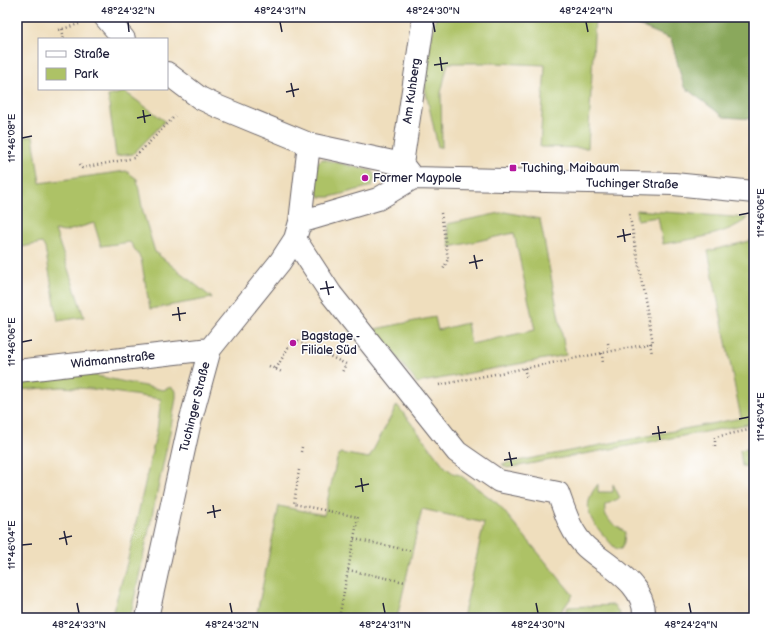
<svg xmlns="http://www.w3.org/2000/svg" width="771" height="635" font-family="'Balsamiq Sans',sans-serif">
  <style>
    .green { fill: #adc266; stroke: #687250 }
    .forest { fill: #8aa85b; stroke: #56654b }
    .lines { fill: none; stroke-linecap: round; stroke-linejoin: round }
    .minor-casing { stroke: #6a6468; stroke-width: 24 }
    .path { stroke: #6a6468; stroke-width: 2.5; stroke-dasharray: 1 3; stroke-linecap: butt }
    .minor { stroke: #fff; stroke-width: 22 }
    .ticks { fill: none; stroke: #22223b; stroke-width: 1.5 }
    .poi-dot { fill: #b5179e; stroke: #fff; stroke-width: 1.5 }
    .labels { text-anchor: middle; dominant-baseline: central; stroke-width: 3; stroke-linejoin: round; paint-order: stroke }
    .street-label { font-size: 12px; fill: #22223b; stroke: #fff }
    .poi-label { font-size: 12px; fill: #22223b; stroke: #fff; text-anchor: start }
    .neatline { fill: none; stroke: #22223b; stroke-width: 1.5 }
    .ticks-label { font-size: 10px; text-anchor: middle; fill: #22223b }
  </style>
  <rect width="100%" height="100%" fill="#fff"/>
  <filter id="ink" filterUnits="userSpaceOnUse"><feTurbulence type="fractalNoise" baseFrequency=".025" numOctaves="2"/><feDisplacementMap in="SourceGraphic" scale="8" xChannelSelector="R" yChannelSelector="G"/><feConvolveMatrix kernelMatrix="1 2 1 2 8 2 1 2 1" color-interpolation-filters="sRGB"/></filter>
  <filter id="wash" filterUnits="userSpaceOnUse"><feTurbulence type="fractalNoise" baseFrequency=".012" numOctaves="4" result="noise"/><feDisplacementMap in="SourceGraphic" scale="16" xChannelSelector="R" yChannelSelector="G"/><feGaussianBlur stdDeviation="0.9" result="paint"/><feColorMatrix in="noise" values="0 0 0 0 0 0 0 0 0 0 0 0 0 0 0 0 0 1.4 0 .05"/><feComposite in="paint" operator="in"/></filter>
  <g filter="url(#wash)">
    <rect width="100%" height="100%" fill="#efdebd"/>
    <!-- green -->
    <path class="green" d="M436,17H595L588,148L540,147L545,65L495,63H448L441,93L442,147H438L425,88L430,44Z
      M125,92L165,121L133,154L116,156L108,96Z
      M33,136L40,183L126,171L137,179L143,212L155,252L212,298L150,309L141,259L130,242L101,246L94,223L64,232L55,230L84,317L58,321L45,248L42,243L17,248V138Z
      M322,159L372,171L375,176L372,186L330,197H320L314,188L317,163Z
      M636,210L748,218C725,236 691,239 663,244L658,217L637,220Z
      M505,212L540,219L566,355L417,383L375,329L435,317L438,330L467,323L471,344L535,330L514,233L450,247L447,224Z
      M754,240V423L507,468L502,464L741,418L708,251Z
      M83,373L163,390L171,387L176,391V398L170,432L130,618H111L127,563L157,430L161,399L92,389L61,387L17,390V382Z
      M397,405L445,467L453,473L460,475L498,504L573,595L557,618H463L484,523L422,509L397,618H256L279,506L324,515L337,459L340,453L369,458Z
      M754,448V467L742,466L740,450Z
      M598,484V492H613V484L620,498L605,505C603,520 614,524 625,532L624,542L621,549H617L614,547C596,526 576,511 598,484Z
      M614,605L622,618H561L568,607Z"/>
    <!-- forest -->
    <path class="forest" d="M619,17H754V119L724,117L684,87L671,39Z"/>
  </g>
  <g filter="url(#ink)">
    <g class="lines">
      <defs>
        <path id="minor" d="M105,17L124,39
          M167,73L200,98L219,107L309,144L402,164L413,178
          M402,164L424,17
          M300,222L378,199L413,178L674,184L754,192
          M295,239L331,294L457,452L499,481L558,493C565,512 571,533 586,547C607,566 647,584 644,618
          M17,371L210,349
          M147,618L189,426L210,349L280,262L295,239L300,222L309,144"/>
      </defs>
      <!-- minor casing -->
      <use href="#minor" class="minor-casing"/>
      <!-- path -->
      <path class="path" d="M62,29L64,39
        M59,30L79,24
        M80,164L82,168L134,158L175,116
        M441,213L448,259L443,270
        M608,343L609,351
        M650,343L652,354
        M602,353L603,364
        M269,366L282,372
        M524,368L527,379
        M276,369L293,339L346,364L342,372
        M439,385L653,343L629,212
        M715,446V437L754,429
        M301,452L302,447
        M299,470L294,504L358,517L339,618
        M354,539L412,551
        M348,570L405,582"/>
      <!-- minor -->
      <use href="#minor" class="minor"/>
    </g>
  </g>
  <!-- ticks -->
  <path class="ticks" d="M128,22L129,32M280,22L282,32M433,22L435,32M586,22L588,32M440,57L442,71M434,65L448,63M291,83L294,97M286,92L299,89M143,110L145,123M137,118L151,115M22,138L32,136M739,215L749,213M623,229L625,242M617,237L631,234M474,255L477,269M469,263L483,260M326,281L329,295M320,289L334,287M178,307L180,321M172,315L186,313M22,342L32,340M739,419L749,417M658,426L660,440M652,434L666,432M509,452L512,466M504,460L517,458M361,478L363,492M355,487L369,484M213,505L215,518M207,513L221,510M64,531L67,545M59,539L72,536M22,545L32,544M77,603L79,613M230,603L232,613M383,603L385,613M536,603L538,613M689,603L691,613"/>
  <!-- markers -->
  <g class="poi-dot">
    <rect x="509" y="164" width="8" height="8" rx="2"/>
    <circle cx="365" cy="178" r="4"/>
    <circle cx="293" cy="343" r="4"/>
  </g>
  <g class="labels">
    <!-- street labels -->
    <g class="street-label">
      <text transform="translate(412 91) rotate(-82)">Am Kuhberg</text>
      <text transform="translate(632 184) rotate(1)">Tuchinger Straße</text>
      <text transform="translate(113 360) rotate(-6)">Widmannstraße</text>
      <text transform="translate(195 407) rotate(-76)">Tuchinger Straße</text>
    </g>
    <!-- poi labels -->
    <g class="poi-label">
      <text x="521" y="168">Tuching, Maibaum</text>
      <text x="373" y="178">Former Maypole</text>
      <text x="301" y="336">Bagstage -<tspan x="301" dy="14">Filiale Süd</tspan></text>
    </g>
  </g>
  <!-- margin -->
  <rect width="771" height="635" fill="none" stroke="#fff" stroke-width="44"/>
  <!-- legend -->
  <rect x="38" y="38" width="130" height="52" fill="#ffffff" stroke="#a7a7b1"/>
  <rect x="46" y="51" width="20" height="6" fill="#ffffff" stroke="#a7a7b1"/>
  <text x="74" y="58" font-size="12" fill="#22223b">Straße</text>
  <rect x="46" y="68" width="20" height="12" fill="#adc266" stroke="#a7a7b1"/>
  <text x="74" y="78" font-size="12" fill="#22223b">Park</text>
  <rect x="22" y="22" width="727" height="591" class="neatline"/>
  <g class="ticks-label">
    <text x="128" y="14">48°24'32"N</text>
    <text x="280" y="14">48°24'31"N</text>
    <text x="433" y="14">48°24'30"N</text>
    <text x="586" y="14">48°24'29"N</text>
    <text transform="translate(11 138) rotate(-90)" y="4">11°46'08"E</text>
    <text transform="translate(760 213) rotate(-90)" y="4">11°46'06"E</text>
    <text transform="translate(11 342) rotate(-90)" y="4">11°46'06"E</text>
    <text transform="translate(760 417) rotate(-90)" y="4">11°46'04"E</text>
    <text transform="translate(11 545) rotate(-90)" y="4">11°46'04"E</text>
    <text x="79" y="628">48°24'33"N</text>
    <text x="232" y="628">48°24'32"N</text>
    <text x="385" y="628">48°24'31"N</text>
    <text x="538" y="628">48°24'30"N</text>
    <text x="691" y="628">48°24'29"N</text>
  </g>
</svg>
